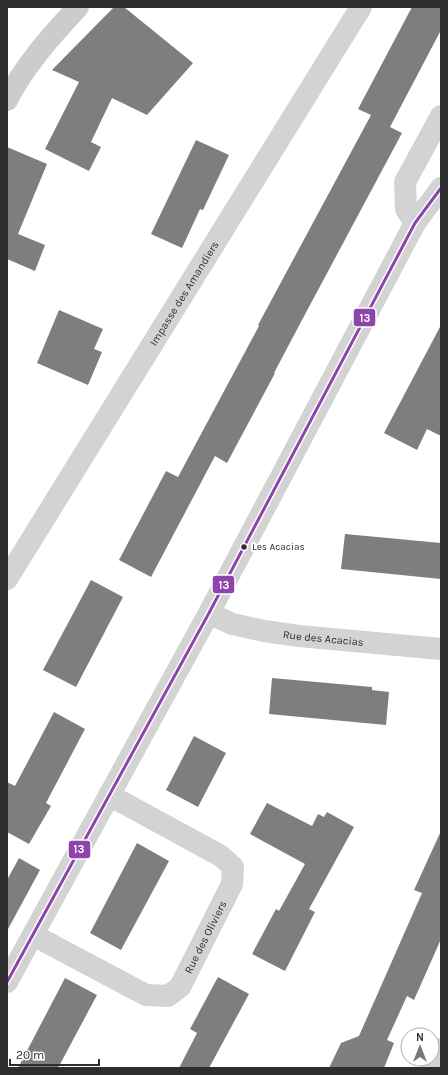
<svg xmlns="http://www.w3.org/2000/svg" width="448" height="1075" font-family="Karla,sans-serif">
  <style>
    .building { fill: #7e7e7e }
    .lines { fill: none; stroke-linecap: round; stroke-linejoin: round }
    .minor { stroke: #d3d3d3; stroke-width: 22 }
    .secondary { stroke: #ccc; stroke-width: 22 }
    .bus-1-casing { stroke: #fff; stroke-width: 6 }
    .bus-1 { stroke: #8e44ad; stroke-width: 3 }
    .bus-dot { fill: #2e2e2e; stroke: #fff; stroke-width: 1.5 }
    .labels { text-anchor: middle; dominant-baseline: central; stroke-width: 4; stroke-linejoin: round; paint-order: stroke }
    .bus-label { font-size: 10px; fill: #2e2e2e; stroke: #fff; text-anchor: start }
    .street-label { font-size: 11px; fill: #2e2e2e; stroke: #fff }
    .line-badge { stroke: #fff; stroke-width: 1.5 }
    .badge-label { font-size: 11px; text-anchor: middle; font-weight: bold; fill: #fff }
  </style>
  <rect width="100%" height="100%" fill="#fff"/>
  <!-- building -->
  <path class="building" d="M114,7H124L193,63L147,115L112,98L91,142L101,147L89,171L45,149L79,82L52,70Z
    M412,7H441V30L390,127L402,133L302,320L274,373H275L227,463L215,456L151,577L119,560L166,471L178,477L259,326L258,325L371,115L358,109Z
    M196,140L229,155L203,210L200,209L182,248L151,234Z
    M7,147L47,164L18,234L45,245L35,271L7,259Z
    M59,310L103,329L94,349L102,352L88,385L37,363Z
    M441,325V436L427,429L417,450L384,433Z
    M345,534L441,543V579L341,569Z
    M91,580L123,597L76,687L43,670Z
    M272,678L372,687V690L389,692L386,725L269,714Z
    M54,712L85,729L46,803L51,806L29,844L7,832V782L15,786Z
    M194,736L226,753L198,807L166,790Z
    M267,803L312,826L318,814L324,817L327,812L354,827L309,909L315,912L285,971L252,954L276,909L279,911L305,864L250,834Z
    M441,831V939L414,1000L407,996L387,1040L394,1043L384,1068H329L341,1043L359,1036L422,893L414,890Z
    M137,843L169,861L121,950L90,933Z
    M19,858L40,870L7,931V880Z
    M218,977L249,994L209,1068H179L197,1033L190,1029Z
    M65,978L97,995L58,1068H18Z"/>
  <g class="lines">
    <!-- minor -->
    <g class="minor">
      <path d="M415,223L406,209L405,182L441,116"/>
      <path id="s1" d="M7,579L361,7"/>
      <path id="s2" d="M209,613L232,624L264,631L299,636L441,649"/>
      <path id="s3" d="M33,935L146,995L168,996L180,987L232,884L233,867L221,856L109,795"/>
      <path d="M7,982L209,613L415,223L441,188"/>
      <path d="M432,1068L441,1049"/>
    </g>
    <!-- secondary -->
    <path class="secondary" d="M7,100C25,65 51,36 78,7"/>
    <defs>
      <path id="bus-1" d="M7,982L209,613L415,223L441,188"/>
    </defs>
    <!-- bus-1 casing -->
    <use href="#bus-1" class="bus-1-casing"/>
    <!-- bus-1 -->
    <use href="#bus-1" class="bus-1"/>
  </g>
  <!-- markers -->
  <circle class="bus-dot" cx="244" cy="547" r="3.5"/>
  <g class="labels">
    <!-- bus labels -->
    <g class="bus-label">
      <text x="252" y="547">Les Acacias</text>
    </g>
    <!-- street labels -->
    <g class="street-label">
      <text stroke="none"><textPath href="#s1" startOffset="336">Impasse des Amandiers</textPath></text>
      <text stroke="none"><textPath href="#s2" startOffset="118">Rue des Acacias</textPath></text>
      <text stroke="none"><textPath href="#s3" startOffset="221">Rue des Oliviers</textPath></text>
    </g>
  </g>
  <g class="line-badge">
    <rect x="353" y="308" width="23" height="19" rx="4" fill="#8e44ad"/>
    <rect x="212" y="575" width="23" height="19" rx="4" fill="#8e44ad"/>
    <rect x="68" y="840" width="23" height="19" rx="4" fill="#8e44ad"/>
  </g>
  <g class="badge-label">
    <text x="365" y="322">13</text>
    <text x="224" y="589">13</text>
    <text x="79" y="853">13</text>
  </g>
  <!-- border -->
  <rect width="448" height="1075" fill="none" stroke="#2e2e2e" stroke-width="16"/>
  <!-- north arrow -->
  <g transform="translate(420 1047)"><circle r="19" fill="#ffffff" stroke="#ababab"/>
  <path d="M0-3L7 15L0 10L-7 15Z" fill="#777777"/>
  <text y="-6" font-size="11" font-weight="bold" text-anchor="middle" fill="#2e2e2e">N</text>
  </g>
  <!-- scale -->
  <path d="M10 1059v6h89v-6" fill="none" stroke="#2e2e2e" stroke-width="2"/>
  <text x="16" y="1059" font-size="12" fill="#2e2e2e" stroke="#ffffff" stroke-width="3" paint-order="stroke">20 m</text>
</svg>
